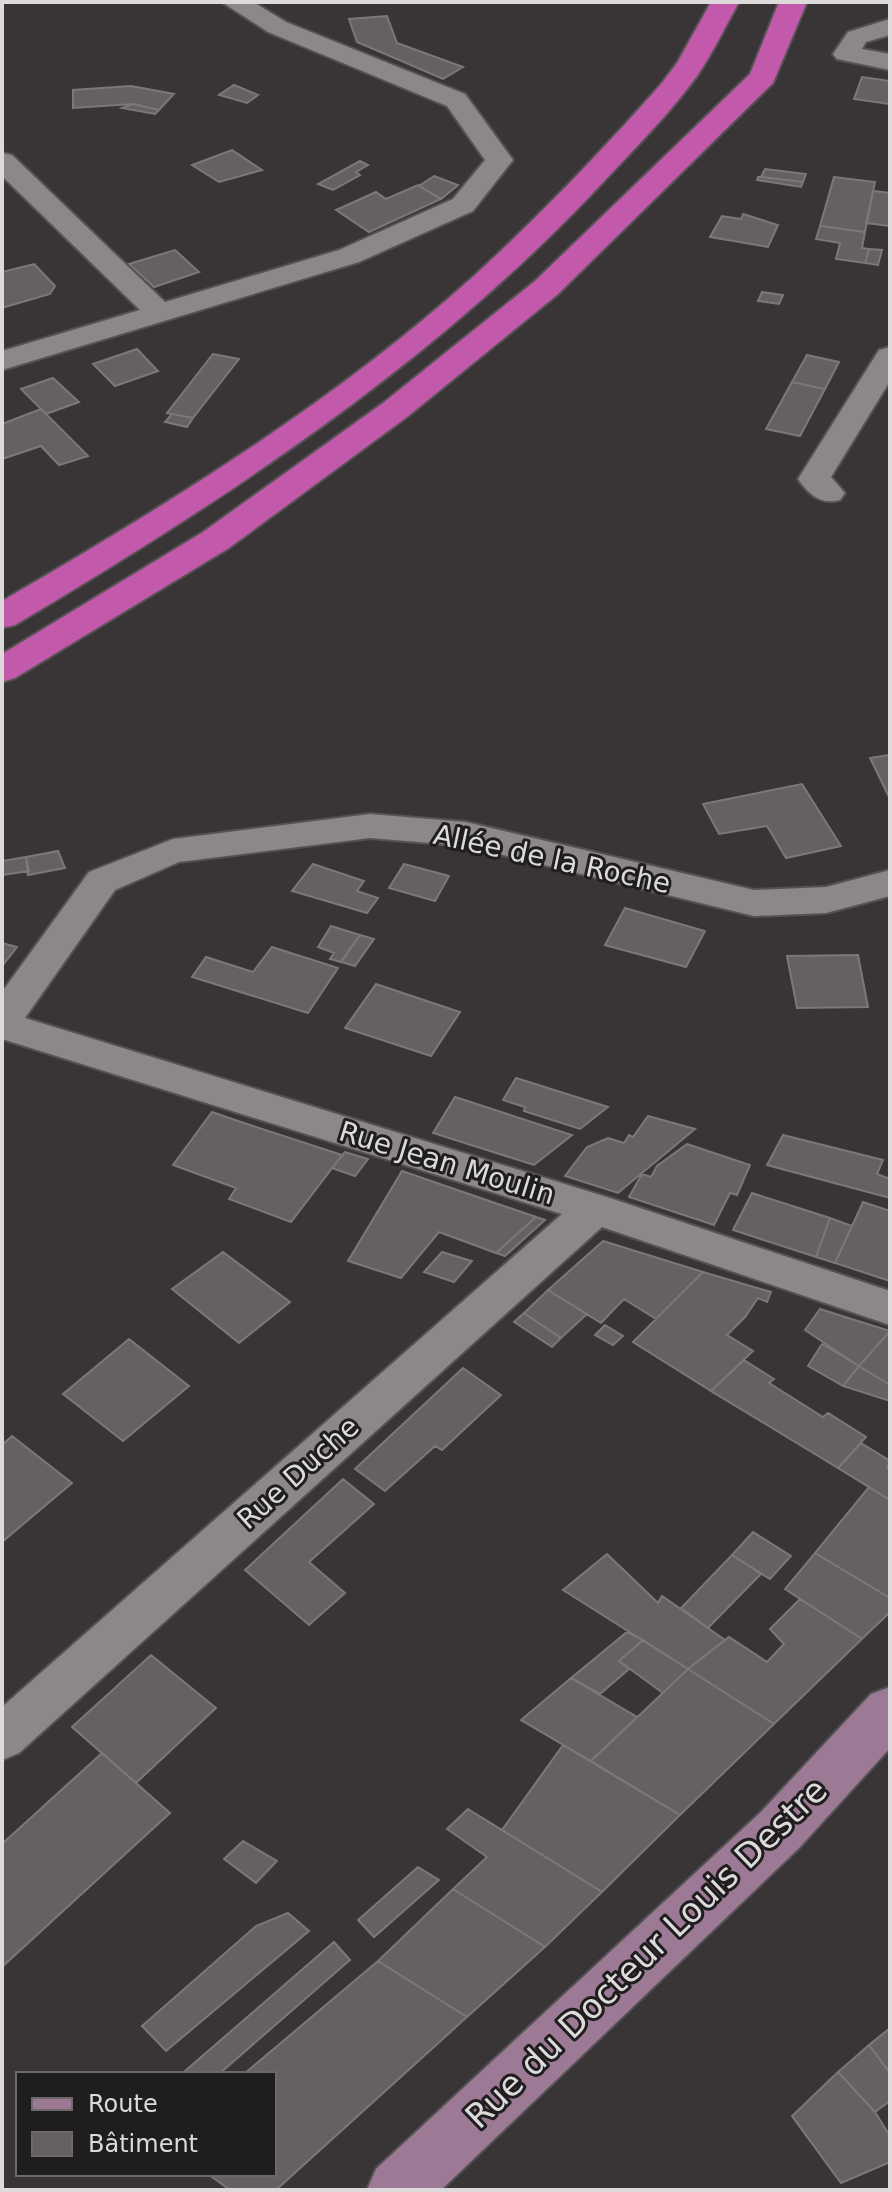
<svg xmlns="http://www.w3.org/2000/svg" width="892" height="2192" font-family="'DejaVu Sans',sans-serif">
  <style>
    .building { fill: #646063; stroke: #7b777a; stroke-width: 2 }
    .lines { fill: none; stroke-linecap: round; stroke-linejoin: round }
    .street-casing { stroke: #555254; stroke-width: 4 }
    .secondary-casing { stroke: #555254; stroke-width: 4 }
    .highway-casing { stroke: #555254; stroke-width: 4 }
    .street { fill: #8b878a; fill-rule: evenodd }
    .secondary { fill: #9c7994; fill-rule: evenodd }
    .highway { fill: #c259aa; fill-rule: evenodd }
    .labels { text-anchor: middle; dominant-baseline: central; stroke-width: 6; stroke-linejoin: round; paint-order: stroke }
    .street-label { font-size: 28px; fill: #dcdadb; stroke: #1f1d1e }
    .near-street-label { font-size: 34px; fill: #dcdadb; stroke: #1f1d1e }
  </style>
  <rect width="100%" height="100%" fill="#393537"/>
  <!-- building -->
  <path class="building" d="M387,16L397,43L463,67L443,79L357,42L349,19Z
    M862,77L890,81V104L854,99Z
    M234,85L258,95L247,103L219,95Z
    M131,86L174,94L159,110L133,104L73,108V90Z
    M133,104L159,110L155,114L122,108Z
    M232,150L262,170L219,182L192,165Z
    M360,161L368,165L356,172L360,175L333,190L318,184Z
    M765,169L806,174L803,182L761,177Z
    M434,176L458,185L441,199L419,186Z
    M758,177H761L803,182L801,187L757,180Z
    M834,177L875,182L865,232L820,226Z
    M418,185L441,199L369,232L336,210L376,192L386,199Z
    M873,191L890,193V226L866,223Z
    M743,214L778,225L768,247L710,237L722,216L741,219Z
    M820,226L865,232L862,248L869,249L865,263L836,259L840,243L816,239Z
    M869,249L882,250L878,265L865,263Z
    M175,250L199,272L154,287L129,264Z
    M34,264L55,286L50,294L2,308V272Z
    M762,292L783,295L779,304L758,301Z
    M137,349L158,371L115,386L93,364Z
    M213,354L239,359L193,418L167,413Z
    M807,355L839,362L825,389L792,382Z
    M53,378L79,402L46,414L21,389Z
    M792,382L825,389L800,436L766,429Z
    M41,409L88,456L59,465L41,446L2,459V424Z
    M172,414L193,418L187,427L165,422Z
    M890,755V799L870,758Z
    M802,784L841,846L786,858L767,826L719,834L703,804Z
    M58,851L65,868L28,875L26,857Z
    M26,857L29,871L2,875V861Z
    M313,864L364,881L357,891L378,898L367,913L292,891Z
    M404,864L449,876L435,901L389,888Z
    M625,908L705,931L686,967L605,945Z
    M331,926L360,935L341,962L330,959L334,953L318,947Z
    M360,935L374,939L355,966L341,962Z
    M2,943L17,947L2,966Z
    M272,947L338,968L308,1013L192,977L206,957L253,972Z
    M858,955L868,1007L797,1008L787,956Z
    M376,984L460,1012L431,1056L345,1028Z
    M516,1078L608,1107L580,1129L524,1111L525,1107L503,1100Z
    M455,1097L572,1135L534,1165L433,1133Z
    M212,1112L241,1122L342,1155L291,1222L229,1199L236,1188L173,1165Z
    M648,1116L695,1129L618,1193L565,1176L587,1147L608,1138L624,1143L629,1135L633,1137Z
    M783,1135L883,1160L877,1174L890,1179V1198L767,1165Z
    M687,1144L750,1165L737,1195L730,1193L714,1225L629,1197L642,1174L651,1177L657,1166Z
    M345,1152L368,1159L355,1176L332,1168Z
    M402,1171L536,1217L496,1253L439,1232L401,1278L348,1261Z
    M752,1193L830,1218L816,1257L733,1230Z
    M863,1202L890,1211V1281L835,1263Z
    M536,1217L545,1220L505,1256L496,1253Z
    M830,1218L852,1226L835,1263L816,1257Z
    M603,1241L703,1272L656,1319L624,1299L601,1323L548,1290Z
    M223,1252L290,1302L239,1343L172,1289Z
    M442,1252L472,1261L454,1282L424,1272Z
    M703,1272L771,1292L767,1302L758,1298L745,1317L727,1335L753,1351L711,1391L633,1342Z
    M548,1290L587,1314L561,1338L524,1313Z
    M820,1309L842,1316L890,1331L859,1366L805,1330Z
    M524,1313L561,1338L552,1347L514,1322Z
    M605,1325L623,1336L613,1345L595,1335Z
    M890,1331V1385L859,1366Z
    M129,1339L189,1386L123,1441L63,1394Z
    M822,1344L859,1366L843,1386L808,1366Z
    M744,1360L774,1379L769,1383L823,1417L828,1413L866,1437L838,1468L711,1391Z
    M859,1366L890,1385V1401L843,1386Z
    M463,1368L501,1395L442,1450L435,1446L385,1491L355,1469Z
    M12,1436L72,1483L2,1542V1445Z
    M861,1443L890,1461L887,1468L890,1470V1500L838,1468Z
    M343,1479L374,1504L309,1562L345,1593L309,1625L245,1570Z
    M869,1487L890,1500V1598L815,1553Z
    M753,1532L791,1556L770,1579L732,1555Z
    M815,1553L890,1598V1612L862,1639L785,1589Z
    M607,1554L658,1603L662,1596L725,1640L688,1669L563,1590Z
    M732,1555L761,1574L708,1628L681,1608Z
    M800,1599L862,1639L774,1724L688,1669L729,1637L767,1662L784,1644L770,1629Z
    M627,1632L643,1640L619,1661L629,1669L600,1694L571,1678Z
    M643,1640L688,1669L663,1693L619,1661Z
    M151,1655L216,1708L136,1783L72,1727Z
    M688,1669L774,1724L680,1815L591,1761Z
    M571,1678L637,1717L591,1761L521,1720Z
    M563,1745L680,1815L602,1892L502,1830Z
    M102,1753L170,1813L2,1967V1844Z
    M468,1809L602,1892L545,1947L453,1889L487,1857L447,1829Z
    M243,1841L277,1861L256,1883L224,1859Z
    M418,1867L439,1880L374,1937L358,1920Z
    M453,1889L545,1947L467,2017L378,1961Z
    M288,1913L309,1931L166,2051L142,2026L256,1926Z
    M334,1942L350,1960L219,2074H188L185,2071Z
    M378,1961L467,2017L276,2190H230L208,2174H274V2074H244Z
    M890,2028V2073L869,2045Z
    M869,2045L890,2073V2101L875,2112L838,2072Z
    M838,2072L875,2112L890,2136V2162L841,2183L792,2116Z"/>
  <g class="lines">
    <defs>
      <path id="street" d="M222,2H253L286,22L465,94L513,160L473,211L359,262L2,370V351L140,310L2,176V153L12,155L165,302L339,250L453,199L485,160L447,106L268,32Z
        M890,19V35L866,42L862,49L890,54V70L837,59L833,54L848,32Z
        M890,347V381L831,477L845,493L840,500C821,505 809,495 798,479L879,350Z
        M370,814L466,822L754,890L826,887L890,870V896L826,913L754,916L466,846L370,838L179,862L115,890L25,1018L610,1198L890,1291V1325L602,1227L19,1753L2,1760V1707L562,1214L2,1039V992L89,872L173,839Z"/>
      <path id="secondary" d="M890,1687V1748L799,1848L441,2190H367L376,2169L761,1812L871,1694Z"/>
      <path id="highway" d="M711,2H739C725,27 713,53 697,76C671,112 639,144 609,176C438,361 230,497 15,625L2,628V601C167,505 333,403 475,275C540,215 602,151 661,84L677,63Z
        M779,2H807L773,83L557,295L407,417L229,548L15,678L2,682V654L203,532L383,403L535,281L750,74Z"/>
    </defs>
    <!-- street casing -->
    <use href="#street" class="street-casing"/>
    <!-- secondary casing -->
    <use href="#secondary" class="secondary-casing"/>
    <!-- highway casing -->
    <use href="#highway" class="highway-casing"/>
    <!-- street -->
    <use href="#street" class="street"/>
    <!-- secondary -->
    <use href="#secondary" class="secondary"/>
    <!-- highway -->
    <use href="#highway" class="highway"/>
  </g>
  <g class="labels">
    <!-- street labels -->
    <g class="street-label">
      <text transform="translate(552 859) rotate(12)">Allée de la Roche</text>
      <text transform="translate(447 1163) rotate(17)">Rue Jean Moulin</text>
      <text transform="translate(298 1473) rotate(-42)">Rue Duche</text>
    </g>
    <!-- near-street labels -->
    <g class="near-street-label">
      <text transform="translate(646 1953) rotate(-44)">Rue du Docteur Louis Destre</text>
    </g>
  </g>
  <!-- border -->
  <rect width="892" height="2192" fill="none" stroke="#dcdadb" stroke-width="8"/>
  <!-- legend -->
  <rect x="16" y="2072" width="260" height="104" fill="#1f1d1e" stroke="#6b696a" stroke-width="2"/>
  <rect x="32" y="2098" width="40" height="12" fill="#9c7994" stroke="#6b696a" stroke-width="2"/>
  <text x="88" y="2112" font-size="24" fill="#dcdadb">Route</text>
  <rect x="32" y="2132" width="40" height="24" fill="#646063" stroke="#6b696a" stroke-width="2"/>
  <text x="88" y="2152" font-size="24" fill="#dcdadb">Bâtiment</text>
</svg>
